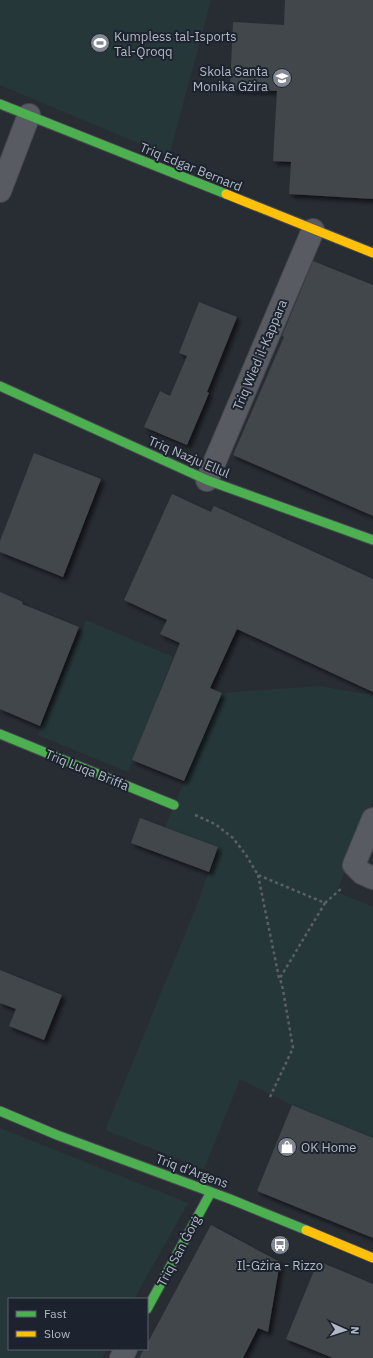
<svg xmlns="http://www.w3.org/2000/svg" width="373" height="1358" font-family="'IBM Plex Sans',sans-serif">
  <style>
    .green { fill: #26373a }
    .building { fill: #42464c; filter: url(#shadow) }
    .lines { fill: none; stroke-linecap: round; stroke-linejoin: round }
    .street-casing { stroke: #46494f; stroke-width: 24 }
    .fast-casing { stroke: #46494f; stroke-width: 11 }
    .slow-casing { stroke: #46494f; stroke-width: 11 }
    .path { stroke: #5b6066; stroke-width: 2.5; stroke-dasharray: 3 3; stroke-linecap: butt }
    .street { stroke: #585b62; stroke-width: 22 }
    .fast { stroke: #4caf50; stroke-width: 9 }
    .slow { stroke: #ffc107; stroke-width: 9 }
    .labels { text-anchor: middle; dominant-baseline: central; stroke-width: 4; stroke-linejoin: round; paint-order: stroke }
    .poi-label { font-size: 13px; fill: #b2b9c5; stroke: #1c232e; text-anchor: start }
    .street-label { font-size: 13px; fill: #b2b9c5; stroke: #1c232e }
  </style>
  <defs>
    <filter id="shadow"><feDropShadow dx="3.5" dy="3.5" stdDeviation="2" flood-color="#0009"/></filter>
  </defs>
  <rect width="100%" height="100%" fill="#282d34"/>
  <!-- green -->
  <path class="green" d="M0,0H211L169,156L0,85Z
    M86,620L173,657L128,772L38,735Z
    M317,686L373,695V800L337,892L373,907V1138L292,1105L240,1079L204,1169L105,1130L194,912L218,847L165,827L222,693Z
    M0,1128L188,1203L134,1299H9V1349H107L102,1358H0Z"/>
  <!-- building -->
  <path class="building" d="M285,0H373V199L289,194L291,162L273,161L277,91L230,89L233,22L284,25Z
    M313,261L373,285V516L233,455L284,337L282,336Z
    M199,302L237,317L207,392L209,393L187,445L144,427L160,391L170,396L187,356L179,353Z
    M34,453L101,479L63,577L0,552V541Z
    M172,494L211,512L214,506L373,579V692L237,629L210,688L222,693L184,781L132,760L180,643L160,634L167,620L124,600Z
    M0,592L23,602L22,604L79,627L40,726L0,709Z
    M140,818L218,847L209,872L131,843Z
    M0,970L62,995L44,1040L9,1026L16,1009L0,1003Z
    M292,1105L373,1138V1238L257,1191Z
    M211,1225L280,1262L268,1332L258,1328L243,1358H139L144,1349H147V1344Z
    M318,1261L373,1284V1358H333L286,1339Z"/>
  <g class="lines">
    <defs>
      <path id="street" d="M0,191L29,115
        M207,480L313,230
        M373,819L354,865L362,873L373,878
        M121,1358L126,1349"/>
      <path id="fast" d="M0,104L226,194
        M0,386L207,480L373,540
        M0,734L174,805
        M0,1111L57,1135L230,1199L306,1230
        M147,1309L211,1192"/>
      <path id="slow" d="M226,194L373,253
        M306,1230L373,1258"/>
    </defs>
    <!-- street casing -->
    <use href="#street" class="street-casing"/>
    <!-- fast casing -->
    <use href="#fast" class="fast-casing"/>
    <!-- slow casing -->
    <use href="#slow" class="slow-casing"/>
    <!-- path -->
    <path class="path" d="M195,815L215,824L233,838L246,855L258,875L325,903L343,887
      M258,875L279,978
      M270,1097L293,1048L283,990L280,978L325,903"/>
    <!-- street -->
    <use href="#street" class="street"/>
    <!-- fast -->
    <use href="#fast" class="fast"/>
    <!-- slow -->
    <use href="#slow" class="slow"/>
  </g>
  <!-- icons -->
  <defs>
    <symbol id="stadium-disc" viewBox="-11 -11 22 22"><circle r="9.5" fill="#828892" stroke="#1c232e"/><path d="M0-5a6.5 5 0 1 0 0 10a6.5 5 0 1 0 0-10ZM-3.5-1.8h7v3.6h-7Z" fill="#fff"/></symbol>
    <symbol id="school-disc" viewBox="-11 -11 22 22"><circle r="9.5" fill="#828892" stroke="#1c232e"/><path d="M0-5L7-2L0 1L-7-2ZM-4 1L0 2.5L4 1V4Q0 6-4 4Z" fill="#fff"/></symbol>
    <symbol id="shop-disc" viewBox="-11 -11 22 22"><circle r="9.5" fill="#828892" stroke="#1c232e"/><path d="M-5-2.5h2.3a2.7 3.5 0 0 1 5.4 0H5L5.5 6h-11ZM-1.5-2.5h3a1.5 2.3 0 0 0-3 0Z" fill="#fff"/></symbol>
    <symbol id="bus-disc" viewBox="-11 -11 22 22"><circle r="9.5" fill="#828892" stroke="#1c232e"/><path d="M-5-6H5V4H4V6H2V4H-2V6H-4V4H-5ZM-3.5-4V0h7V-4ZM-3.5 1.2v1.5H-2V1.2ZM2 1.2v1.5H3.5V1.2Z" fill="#fff"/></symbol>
  </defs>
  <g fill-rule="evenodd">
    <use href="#stadium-disc" x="89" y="32" width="22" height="22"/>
    <use href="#school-disc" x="271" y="67" width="22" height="22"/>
    <use href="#shop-disc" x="276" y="1136" width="22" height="22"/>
    <use href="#bus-disc" x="269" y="1234" width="22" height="22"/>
  </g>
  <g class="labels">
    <!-- poi labels -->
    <g class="poi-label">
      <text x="114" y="36">Kumpless tal-Isports<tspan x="114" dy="15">Tal-Qroqq</tspan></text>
      <text x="268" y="71" text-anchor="end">Skola Santa<tspan x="268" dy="15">Monika Gżira</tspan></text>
      <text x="301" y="1147">OK Home</text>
      <text x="280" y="1265" text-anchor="middle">Il-Gżira - Rizzo</text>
    </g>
    <!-- street labels -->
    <g class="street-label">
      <text transform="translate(191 167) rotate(22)">Triq Edgar Bernard</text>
      <text transform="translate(260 355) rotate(-67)">Triq Wied il-Kappara</text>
      <text transform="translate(189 457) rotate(23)">Triq Nazju Ellul</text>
      <text transform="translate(87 770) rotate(22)">Triq Luqa Briffa</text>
      <text transform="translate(192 1171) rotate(20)">Triq d'Argens</text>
      <text transform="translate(179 1251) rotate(-62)">Triq San Ġorġ</text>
    </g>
  </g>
  <!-- legend -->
  <rect x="8" y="1298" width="140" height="52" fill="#1c232e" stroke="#585f6a"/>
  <rect x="16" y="1311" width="20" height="6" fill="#4caf50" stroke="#585f6a"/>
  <text x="44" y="1318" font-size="12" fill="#b2b9c5">Fast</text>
  <rect x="16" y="1331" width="20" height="6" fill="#ffc107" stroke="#585f6a"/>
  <text x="44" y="1338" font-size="12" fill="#b2b9c5">Slow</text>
  <!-- north arrow -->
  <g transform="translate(345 1330) rotate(93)" stroke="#1c232e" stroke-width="3" paint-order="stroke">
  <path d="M0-3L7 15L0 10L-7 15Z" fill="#b2b9c5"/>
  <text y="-6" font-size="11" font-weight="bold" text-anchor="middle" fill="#b2b9c5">N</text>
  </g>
</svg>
